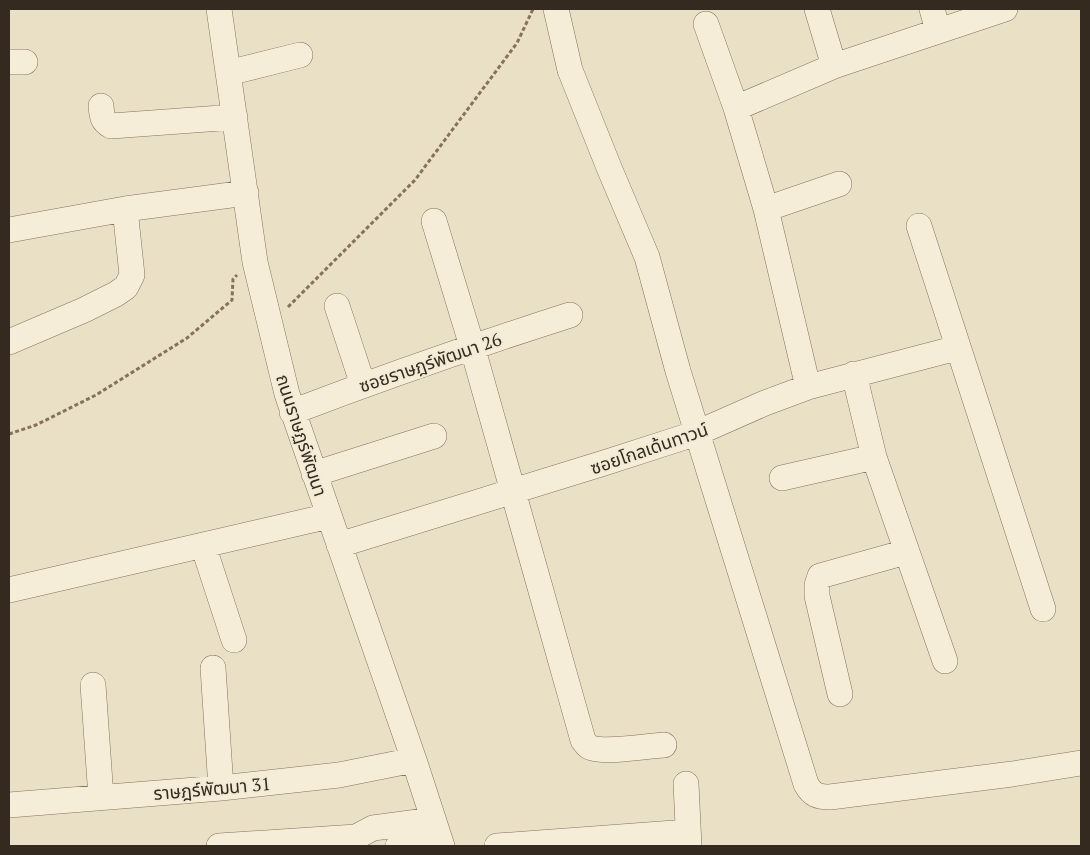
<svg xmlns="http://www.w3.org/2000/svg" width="1090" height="855" font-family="'PT Serif','Noto Sans Thai',serif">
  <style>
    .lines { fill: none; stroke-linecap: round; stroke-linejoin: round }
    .minor-casing { stroke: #84725d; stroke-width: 26 }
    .path { stroke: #84725d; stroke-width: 3; stroke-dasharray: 4 2.5; stroke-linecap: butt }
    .minor { stroke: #f6edd8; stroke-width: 25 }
    .labels { text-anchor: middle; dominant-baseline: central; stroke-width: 4; stroke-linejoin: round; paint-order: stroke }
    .street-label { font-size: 18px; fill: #352a1f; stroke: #f2ead4 }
  </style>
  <rect width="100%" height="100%" fill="#eae0c5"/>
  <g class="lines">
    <defs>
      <path id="minor" d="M219,9L255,262L287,394L414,760L442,846
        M556,9L570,70L610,170L647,257L678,371L806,784C812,795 818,797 830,797L1012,774L1081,763
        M817,9L834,66
        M932,9L938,31
        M706,24L736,108L766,209L808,387
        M9,62H25
        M228,73L300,55
        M101,106C102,116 102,121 111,126L235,117
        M736,108L834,66L1005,9
        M766,209L839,184
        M434,221L472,346L583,740C586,744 587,747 592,748C607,753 646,746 664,745
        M919,226L1043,609
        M9,230L125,209L246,193
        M337,306L363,385
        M9,342L84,310L116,294L126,287L132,275L125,209
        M854,374L874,457L945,661
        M292,412C384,377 476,345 570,315
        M314,474L434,436
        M782,478L874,457
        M203,545L234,640
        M339,545L604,463L697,433L765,403L808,387L957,348
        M9,590L329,516
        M213,668L221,788
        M93,685L101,797
        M840,694L817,596V585L820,576L906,552
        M686,784L689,846
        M9,805L221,788L339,775L414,760
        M219,846L356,837L373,828L433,820
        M398,846L441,843
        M497,846L688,832"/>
    </defs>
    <!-- minor casing -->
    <use href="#minor" class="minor-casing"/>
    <!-- path -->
    <path class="path" d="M288,307L415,180L517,43L533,9
      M9,434L36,425L96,395L187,338L232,300L233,279L237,275"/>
    <!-- minor -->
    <use href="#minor" class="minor"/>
  </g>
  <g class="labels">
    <!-- street labels -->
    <g class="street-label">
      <text transform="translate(430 362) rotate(-19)">ซอยราษฎร์พัฒนา 26</text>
      <text transform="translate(302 435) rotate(72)">ถนนราษฏร์พัฒนา</text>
      <text transform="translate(649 448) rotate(-19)">ซอยโกลเด้นทาวน์</text>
      <text transform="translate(212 788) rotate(-5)">ราษฎร์พัฒนา 31</text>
    </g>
  </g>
  <!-- border -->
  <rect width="1090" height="855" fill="none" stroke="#352a1f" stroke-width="20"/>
</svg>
